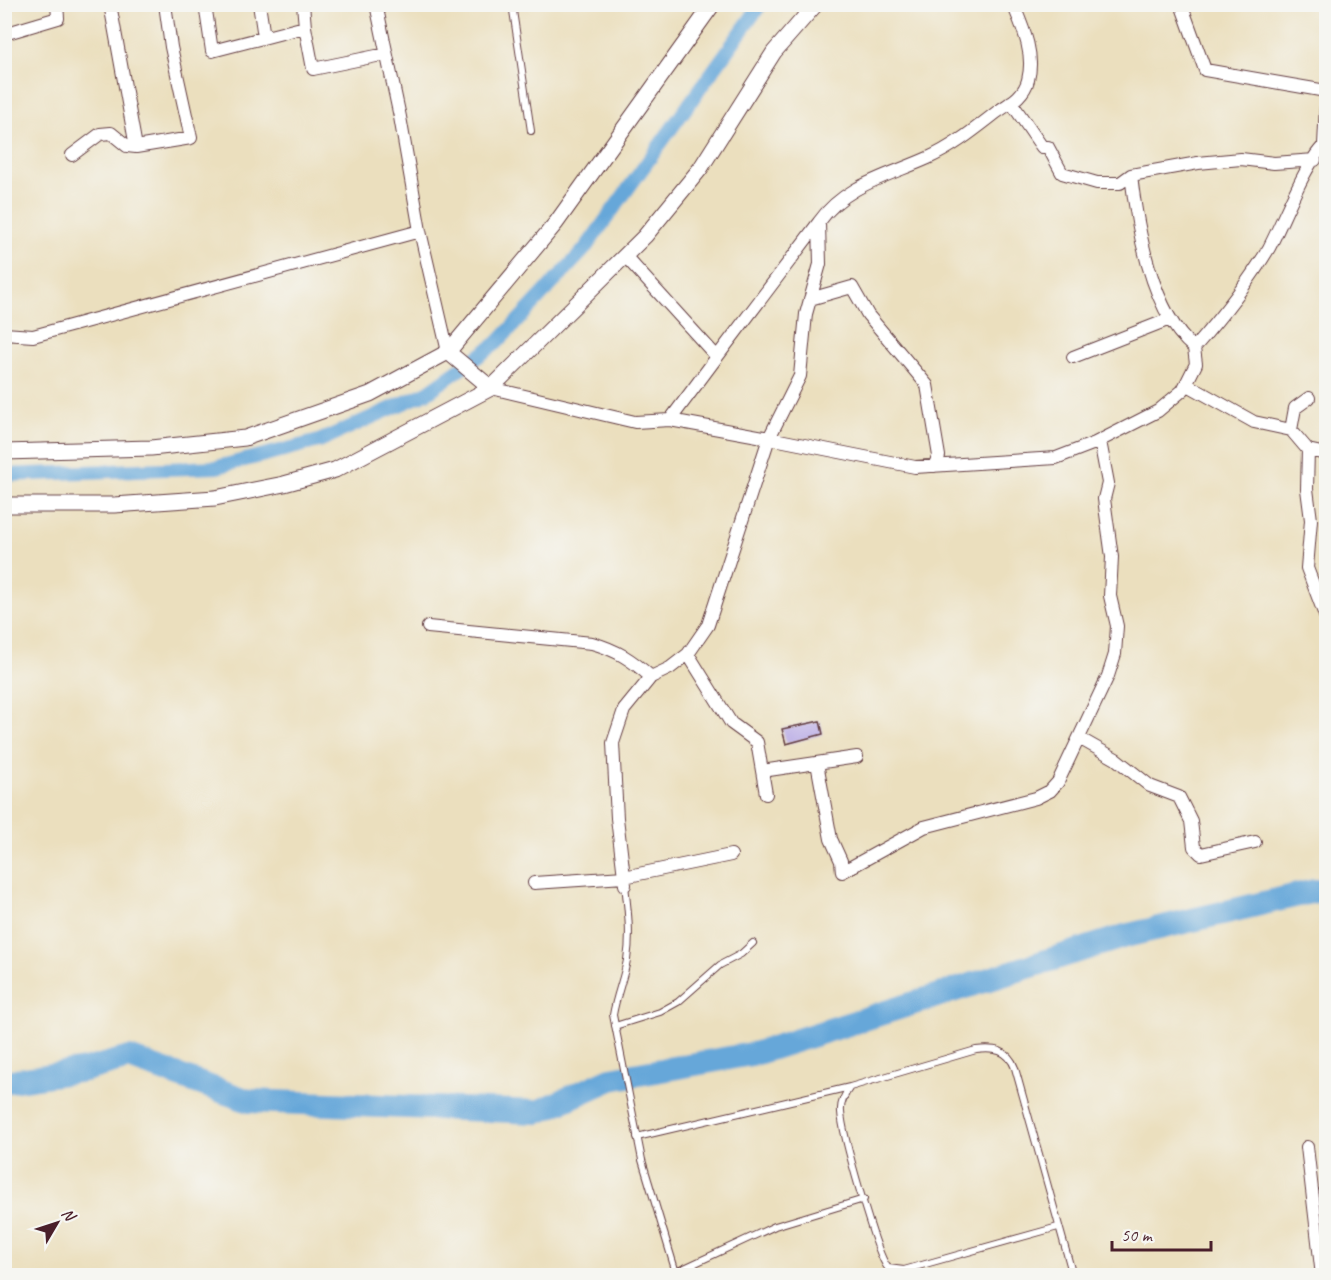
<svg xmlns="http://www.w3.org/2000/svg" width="1331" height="1280" font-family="Caveat,sans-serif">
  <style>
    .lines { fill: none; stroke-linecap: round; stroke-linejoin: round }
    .canal { stroke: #66a7d9; stroke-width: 14 }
    .river { stroke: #66a7d9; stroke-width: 24 }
    .building { fill: #b4a4e4 }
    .service-casing { stroke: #623c41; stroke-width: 8 }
    .minor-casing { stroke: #623c41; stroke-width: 14 }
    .tertiary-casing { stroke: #623c41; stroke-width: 17 }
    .service { stroke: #fff; stroke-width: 6 }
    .minor { stroke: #fff; stroke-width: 12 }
    .tertiary { stroke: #fff; stroke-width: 15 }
  </style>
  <rect width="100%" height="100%" fill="#f6f6f2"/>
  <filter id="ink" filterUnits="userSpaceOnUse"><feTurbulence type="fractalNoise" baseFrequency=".0167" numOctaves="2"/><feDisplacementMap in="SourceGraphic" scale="12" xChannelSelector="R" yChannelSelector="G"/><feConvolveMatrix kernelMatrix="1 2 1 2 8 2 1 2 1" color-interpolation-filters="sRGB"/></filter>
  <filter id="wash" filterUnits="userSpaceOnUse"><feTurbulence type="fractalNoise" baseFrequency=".008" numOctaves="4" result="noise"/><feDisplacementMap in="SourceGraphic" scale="24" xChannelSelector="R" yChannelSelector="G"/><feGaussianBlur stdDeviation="1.35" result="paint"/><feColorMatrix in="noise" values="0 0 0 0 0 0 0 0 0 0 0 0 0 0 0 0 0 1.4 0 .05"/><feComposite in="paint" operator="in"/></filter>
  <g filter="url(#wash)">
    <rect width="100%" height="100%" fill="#ebdfbe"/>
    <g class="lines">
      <!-- canal -->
      <path class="canal" d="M4,475L217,467L319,441L428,392L497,343L584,250L761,4"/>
      <!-- river -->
      <path class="river" d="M4,1082L85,1070L129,1058L249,1101L538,1112L611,1079L757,1053L1125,936L1315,891H1326"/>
    </g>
    <g id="blocks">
      <!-- building -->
      <path class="building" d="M820,721L823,734L786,744L782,729Z"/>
    </g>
  </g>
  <g filter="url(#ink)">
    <use href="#blocks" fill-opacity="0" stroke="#623c41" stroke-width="1.5"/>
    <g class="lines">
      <defs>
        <path id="service" d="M512,4L531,131
          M625,885C628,911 631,934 627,960C624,978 616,996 613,1015L642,1160L677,1276
          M615,1026L660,1012L678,1002L720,965L741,954L753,943
          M637,1137L850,1087
          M1058,1227L904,1270L888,1268C876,1254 842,1133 841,1112C840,1103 845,1094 850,1087L976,1050C994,1048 1008,1049 1015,1068L1073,1276
          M676,1272L775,1226L864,1199"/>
        <path id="minor" d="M110,4L136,147
          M205,4L212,51L305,27L313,69L386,54
          M259,4L264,37
          M303,4L305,27
          M376,4L400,117L420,231L448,352
          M1013,4C1023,28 1035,54 1028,80C1024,96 1010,103 997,112C975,129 953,147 928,158C888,176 845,185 819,222L820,264L806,314L800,376L769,438L915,467L1056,458L1095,443L1158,411L1183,390L1196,364L1194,348C1222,316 1247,285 1269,248C1282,224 1307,158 1326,144
          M1181,4L1205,70L1326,91
          M4,34L58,18L57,4
          M1011,102L1042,147H1048L1062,173L1097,183H1120L1131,175L1198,163L1241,159L1274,163L1315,160
          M1324,145L1326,105
          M72,155L100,134L111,133L127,146L136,147L191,138L171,47L165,4
          M1131,175C1137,227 1152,313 1194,348
          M626,257L717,357L670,420
          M810,299L852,287L868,315L927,385L939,456L934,466
          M4,334L33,336L420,231
          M717,357L819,222
          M1073,357L1170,319
          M1186,384L1254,422L1291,430L1295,408L1309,398
          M491,388L635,422L670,420L769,438L708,625L688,654L670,668L651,677L624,710L613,743L617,818L625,885
          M1291,430L1308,450L1307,489L1311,520L1307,568L1326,618
          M1308,450L1326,454
          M428,627L592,643C617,650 632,660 651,677
          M688,654L731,723L757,742L766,794
          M1079,738L1116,759L1150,786L1179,797L1191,821L1194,847L1201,854L1255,842
          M817,763L831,839L841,861L842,872L924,827L1036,798L1050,791L1058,782L1108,676L1115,654L1117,626L1110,596L1112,557L1104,499L1108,483L1100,441
          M762,771L857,757
          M534,883L624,877L731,855
          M1307,1147L1322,1276"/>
        <path id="tertiary" d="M448,352L491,388
          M4,452L151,448L245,438L370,394L448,352L556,223L713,4
          M4,505H114L215,498L284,484L335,470L491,388L645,236L700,169L774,52L816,4"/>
      </defs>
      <!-- service casing -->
      <use href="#service" class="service-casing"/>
      <!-- minor casing -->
      <use href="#minor" class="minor-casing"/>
      <!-- tertiary casing -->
      <use href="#tertiary" class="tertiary-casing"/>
      <!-- service -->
      <use href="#service" class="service"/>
      <!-- minor -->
      <use href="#minor" class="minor"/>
      <!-- tertiary -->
      <use href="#tertiary" class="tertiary"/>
    </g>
  </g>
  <!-- margin -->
  <rect width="1331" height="1280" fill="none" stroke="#f6f6f2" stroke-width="24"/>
  <!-- north arrow -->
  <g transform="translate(57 1223) rotate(51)" stroke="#f6f6f2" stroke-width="4.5" paint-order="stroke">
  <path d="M0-4.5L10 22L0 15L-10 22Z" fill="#4a1f2b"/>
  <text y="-9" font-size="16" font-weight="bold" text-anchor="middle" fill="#4a1f2b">N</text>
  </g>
  <!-- scale -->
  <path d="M1112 1241v9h99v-9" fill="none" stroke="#4a1f2b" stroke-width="3"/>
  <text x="1121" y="1241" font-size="18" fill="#4a1f2b" stroke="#f6f6f2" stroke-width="4.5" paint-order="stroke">50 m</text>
</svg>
